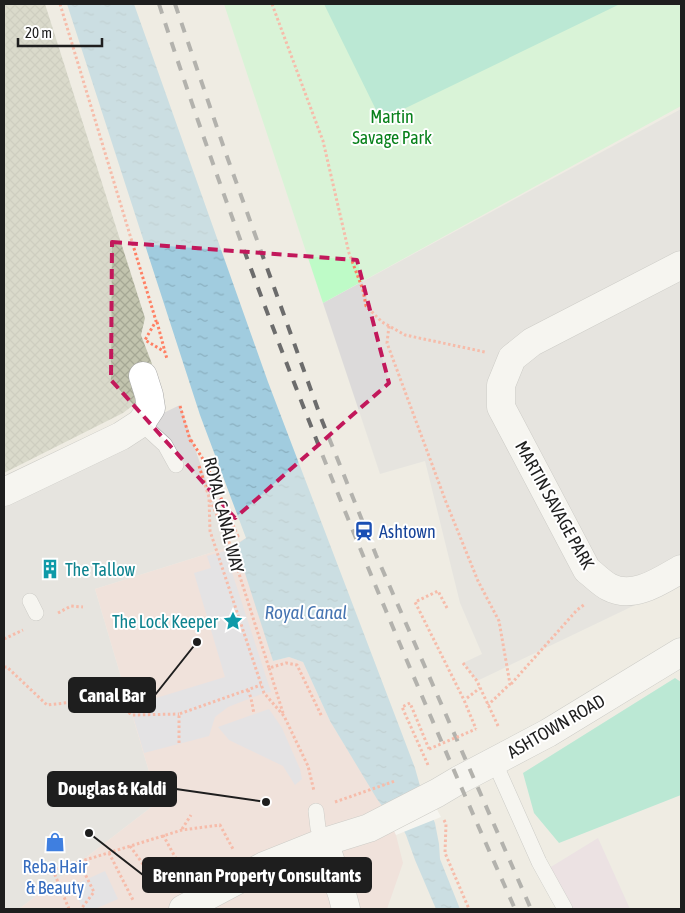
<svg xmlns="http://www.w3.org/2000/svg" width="685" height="913" font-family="'Asap Condensed',sans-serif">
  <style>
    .residential { fill: #dcdada }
    .commercial { fill: #f1d5d1 }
    .industrial { fill: #e8d5e3 }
    .construction { fill: url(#construction-cross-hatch) }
    .park { fill: #befbc7 }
    .pitch { fill: #7de2c2 }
    .plaza { fill: #d8d7e5 }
    .water { fill: url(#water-ripples) }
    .pier { fill: #fff }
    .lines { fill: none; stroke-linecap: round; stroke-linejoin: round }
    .service-casing { stroke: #a5a5a5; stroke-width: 16 }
    .minor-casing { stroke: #a5a5a5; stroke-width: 29 }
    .tertiary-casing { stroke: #a5a5a5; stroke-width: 29 }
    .path { stroke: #ff8064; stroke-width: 3; stroke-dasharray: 2.5 2.5; stroke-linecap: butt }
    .service { stroke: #fff; stroke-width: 15 }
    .minor { stroke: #fff; stroke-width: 28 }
    .tertiary { stroke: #fff; stroke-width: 28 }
    .rail { stroke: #6c6c6c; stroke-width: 4; stroke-dasharray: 10 10; stroke-linecap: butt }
    .path-bridge { stroke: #ff8064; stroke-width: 3; stroke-dasharray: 2.5 2.5; stroke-linecap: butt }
    .marked { fill: none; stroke: #c2185b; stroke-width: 4; stroke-dasharray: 10 6; stroke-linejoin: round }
    .labels { text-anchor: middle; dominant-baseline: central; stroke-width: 4; stroke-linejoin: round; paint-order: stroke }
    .park-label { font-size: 18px; fill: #07801a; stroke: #fff }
    .street-label { font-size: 18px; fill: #1e1e1e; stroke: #fff }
    .transit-label { font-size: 18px; fill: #164399; stroke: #fff; text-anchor: start }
    .culture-label { font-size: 18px; fill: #0d838f; stroke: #fff; text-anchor: start }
    .shop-label { font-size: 18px; fill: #366cbe; stroke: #fff }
    .water-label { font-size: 19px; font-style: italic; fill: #4674b1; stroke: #fff }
    .leader { fill: none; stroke: #1e1e1e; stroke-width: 2 }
    .callout-dot { fill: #1e1e1e; stroke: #fff; stroke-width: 2 }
    .callout { fill: #1e1e1e; stroke: #1e1e1e; stroke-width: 2 }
    .callout-label { font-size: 19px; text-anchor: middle; font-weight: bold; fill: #fff }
  </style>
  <defs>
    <pattern id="construction-cross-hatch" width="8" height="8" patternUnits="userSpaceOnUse" patternTransform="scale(1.25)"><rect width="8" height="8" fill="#c2c4ae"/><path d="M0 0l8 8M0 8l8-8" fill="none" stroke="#a6a895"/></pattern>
    <pattern id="water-ripples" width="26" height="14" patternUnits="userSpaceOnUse" patternTransform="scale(1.25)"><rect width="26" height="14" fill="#a1ccdf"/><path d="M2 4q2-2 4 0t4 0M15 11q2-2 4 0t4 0" fill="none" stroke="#8aafbf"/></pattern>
  </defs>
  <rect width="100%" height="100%" fill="#efece3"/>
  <!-- residential -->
  <path class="residential" d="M681,109V583L477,681L463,663L482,654L460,603L425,461L380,474L323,303Z
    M180,405L229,547L95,589L158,802L19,909H4V490Z"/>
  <!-- commercial -->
  <path class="commercial" d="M246,538L273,661L289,657L303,662L330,721L383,807L396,835L403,863L387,909H19L158,802L95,589L229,547Z"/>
  <!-- industrial -->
  <path class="industrial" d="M598,838L630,909H557L541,873Z"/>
  <!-- construction -->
  <path class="construction" d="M4,4H45L145,318L141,335L152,364L130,372L136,403L123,413L4,473Z"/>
  <!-- park -->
  <path class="park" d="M224,4H681V106L323,303Z"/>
  <!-- pitch -->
  <path class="pitch" d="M324,4H620L381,120Z
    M675,678L681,682V795L559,843L534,813L523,773Z"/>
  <!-- plaza -->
  <path class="plaza" d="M225,551L271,692L264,693L228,707L215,717L209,736L144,753L130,706L225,677L194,573L211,568L207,556Z
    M269,709L282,728L300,769L302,779L295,785L283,766L229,740L218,727Z
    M105,871L118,899L95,909H83L72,886Z"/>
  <!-- water -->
  <path class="water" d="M67,4H134L268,382L415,768L422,793L435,823L439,844L440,859L460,909H436L415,860L406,835L390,804L383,807L377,799L330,721L303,662L289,657L273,661L236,545L246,538L200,415Z"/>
  <!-- pier -->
  <path class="pier" d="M425,787L441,817L396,835L383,807Z"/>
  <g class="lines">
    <defs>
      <path id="service" d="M141,423L165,445L176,465
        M30,601L36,613
        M494,761L539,862L565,909
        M316,811L318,828L324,842"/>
      <path id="minor" d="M681,265L532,342L512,358L501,385V407L587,570C594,575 601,583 609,587C633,600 660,581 681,569
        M4,492L121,436L141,423L151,408L149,395L143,376
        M324,842L342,894L346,909"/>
      <path id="tertiary" d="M183,909L264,866L324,842L369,828L437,793L459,780L548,733L681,652"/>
    </defs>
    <!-- service casing -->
    <use href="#service" class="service-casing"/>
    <!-- minor casing -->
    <use href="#minor" class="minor-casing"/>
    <!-- tertiary casing -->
    <use href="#tertiary" class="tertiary-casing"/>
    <!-- path -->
    <path class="path" d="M60,4L156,321L145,340L165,352L167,359
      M272,4L323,141L349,253L363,290L366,306L382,322L405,335L485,352
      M157,322L165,352
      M389,326L387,343L446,502L478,581L499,621L510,684L488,705
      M180,406L191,443
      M191,440L206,464L238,536L228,539L269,668L286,663L297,665L322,717
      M199,466L209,497L210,531L264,693L284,716L308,766L314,791
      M210,500L228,539
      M447,608L438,591L415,602L464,700L476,729
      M58,613L71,606L83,607
      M4,639L23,630
      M463,663L477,681L499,728
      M4,667H7L47,705L109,698L132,715L179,714
      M269,668L283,713
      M511,684L577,610L585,604
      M248,690L251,698L254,714
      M467,698L480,688
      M179,743V714L261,685
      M428,765L402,707L410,703L429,749
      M335,802L395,781
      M444,820L446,824L445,853L469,909
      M182,829L191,815
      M163,835L185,875
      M130,846L160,888
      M109,853L134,902
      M79,862L94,892L81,909
      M69,909L53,870L182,830L220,825L233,849"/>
    <!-- service -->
    <use href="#service" class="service"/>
    <!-- minor -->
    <use href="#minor" class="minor"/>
    <!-- tertiary -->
    <use href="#tertiary" class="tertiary"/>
    <!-- rail -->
    <path class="rail" d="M159,4C259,313 383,613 515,909
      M175,4L225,151L321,418L376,555L531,909"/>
    <!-- path-bridge -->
    <path class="path-bridge" d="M429,749L476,729"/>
  </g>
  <!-- marked area -->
  <path d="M0 0H685V913H0ZM112,242L357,260L389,383L235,518L111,380Z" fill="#efece3" fill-opacity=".55" fill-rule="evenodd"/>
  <path class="marked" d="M112,242L357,260L389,383L235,518L111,380Z"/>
  <!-- icons -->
  <defs>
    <symbol id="station-bare" viewBox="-9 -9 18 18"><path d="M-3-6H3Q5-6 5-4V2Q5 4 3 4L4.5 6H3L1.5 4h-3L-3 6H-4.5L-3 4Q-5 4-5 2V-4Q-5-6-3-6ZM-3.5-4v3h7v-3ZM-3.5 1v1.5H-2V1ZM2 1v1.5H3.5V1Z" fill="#1a4fb4" stroke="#fff" stroke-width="2.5" paint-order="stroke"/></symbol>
    <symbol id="building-bare" viewBox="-9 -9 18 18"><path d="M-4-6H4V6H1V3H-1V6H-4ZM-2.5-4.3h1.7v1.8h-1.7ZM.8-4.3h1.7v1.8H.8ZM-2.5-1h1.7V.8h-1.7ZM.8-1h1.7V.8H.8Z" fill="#0f9aa8" stroke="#fff" stroke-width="2.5" paint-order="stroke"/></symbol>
    <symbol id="sight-bare" viewBox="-9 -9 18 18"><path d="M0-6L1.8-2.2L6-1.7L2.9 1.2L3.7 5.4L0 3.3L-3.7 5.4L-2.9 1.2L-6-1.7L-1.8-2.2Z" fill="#0f9aa8" stroke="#fff" stroke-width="2.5" paint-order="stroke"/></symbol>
    <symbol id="shop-bare" viewBox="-9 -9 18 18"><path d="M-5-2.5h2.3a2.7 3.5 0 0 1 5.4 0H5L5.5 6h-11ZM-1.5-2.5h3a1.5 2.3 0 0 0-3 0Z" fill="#3f7fe0" stroke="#fff" stroke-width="2.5" paint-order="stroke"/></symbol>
  </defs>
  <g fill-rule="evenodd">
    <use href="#station-bare" x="350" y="517" width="28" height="28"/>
    <use href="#building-bare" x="36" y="555" width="28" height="28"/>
    <use href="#sight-bare" x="219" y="607" width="28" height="28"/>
    <use href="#shop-bare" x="41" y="828" width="28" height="28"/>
  </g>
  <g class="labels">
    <!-- park labels -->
    <g class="park-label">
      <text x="392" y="116">Martin<tspan x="392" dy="21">Savage Park</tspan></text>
    </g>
    <!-- street labels -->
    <g class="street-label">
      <text transform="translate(555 505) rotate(61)">MARTIN SAVAGE PARK</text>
      <text transform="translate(224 515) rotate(76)">ROYAL CANAL WAY</text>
      <text transform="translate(556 726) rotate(-30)">ASHTOWN ROAD</text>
    </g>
    <!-- transit labels -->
    <g class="transit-label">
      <text x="379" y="531">Ashtown</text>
    </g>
    <!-- culture labels -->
    <g class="culture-label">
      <text x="65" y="569">The Tallow</text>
      <text x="218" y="621" text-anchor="end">The Lock Keeper</text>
    </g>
    <!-- shop labels -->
    <g class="shop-label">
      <text x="55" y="866">Reba Hair<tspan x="55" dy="21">&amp; Beauty</tspan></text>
    </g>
    <!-- water labels -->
    <g class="water-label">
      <text x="306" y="612">Royal Canal</text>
    </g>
  </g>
  <!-- callouts -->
  <path class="leader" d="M197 642L155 695M266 802L176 789M89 833L143 875"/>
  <g class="callout-dot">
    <circle cx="197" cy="642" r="5"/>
    <circle cx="266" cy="802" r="5"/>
    <circle cx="89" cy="833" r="5"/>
  </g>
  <g class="callout">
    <rect x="69" y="678" width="86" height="34" rx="5"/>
    <rect x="48" y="772" width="128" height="34" rx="5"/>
    <rect x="143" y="858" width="228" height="34" rx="5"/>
  </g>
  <g class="callout-label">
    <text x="112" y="702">Canal Bar</text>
    <text x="112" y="795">Douglas &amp; Kaldi</text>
    <text x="257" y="882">Brennan Property Consultants</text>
  </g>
  <!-- border -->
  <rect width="685" height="913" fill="none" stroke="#1e1e1e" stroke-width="10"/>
  <!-- scale -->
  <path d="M18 38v8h84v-8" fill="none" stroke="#1e1e1e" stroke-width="2.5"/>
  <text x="25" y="38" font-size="15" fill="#1e1e1e" stroke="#ffffff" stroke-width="4" paint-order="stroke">20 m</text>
</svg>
